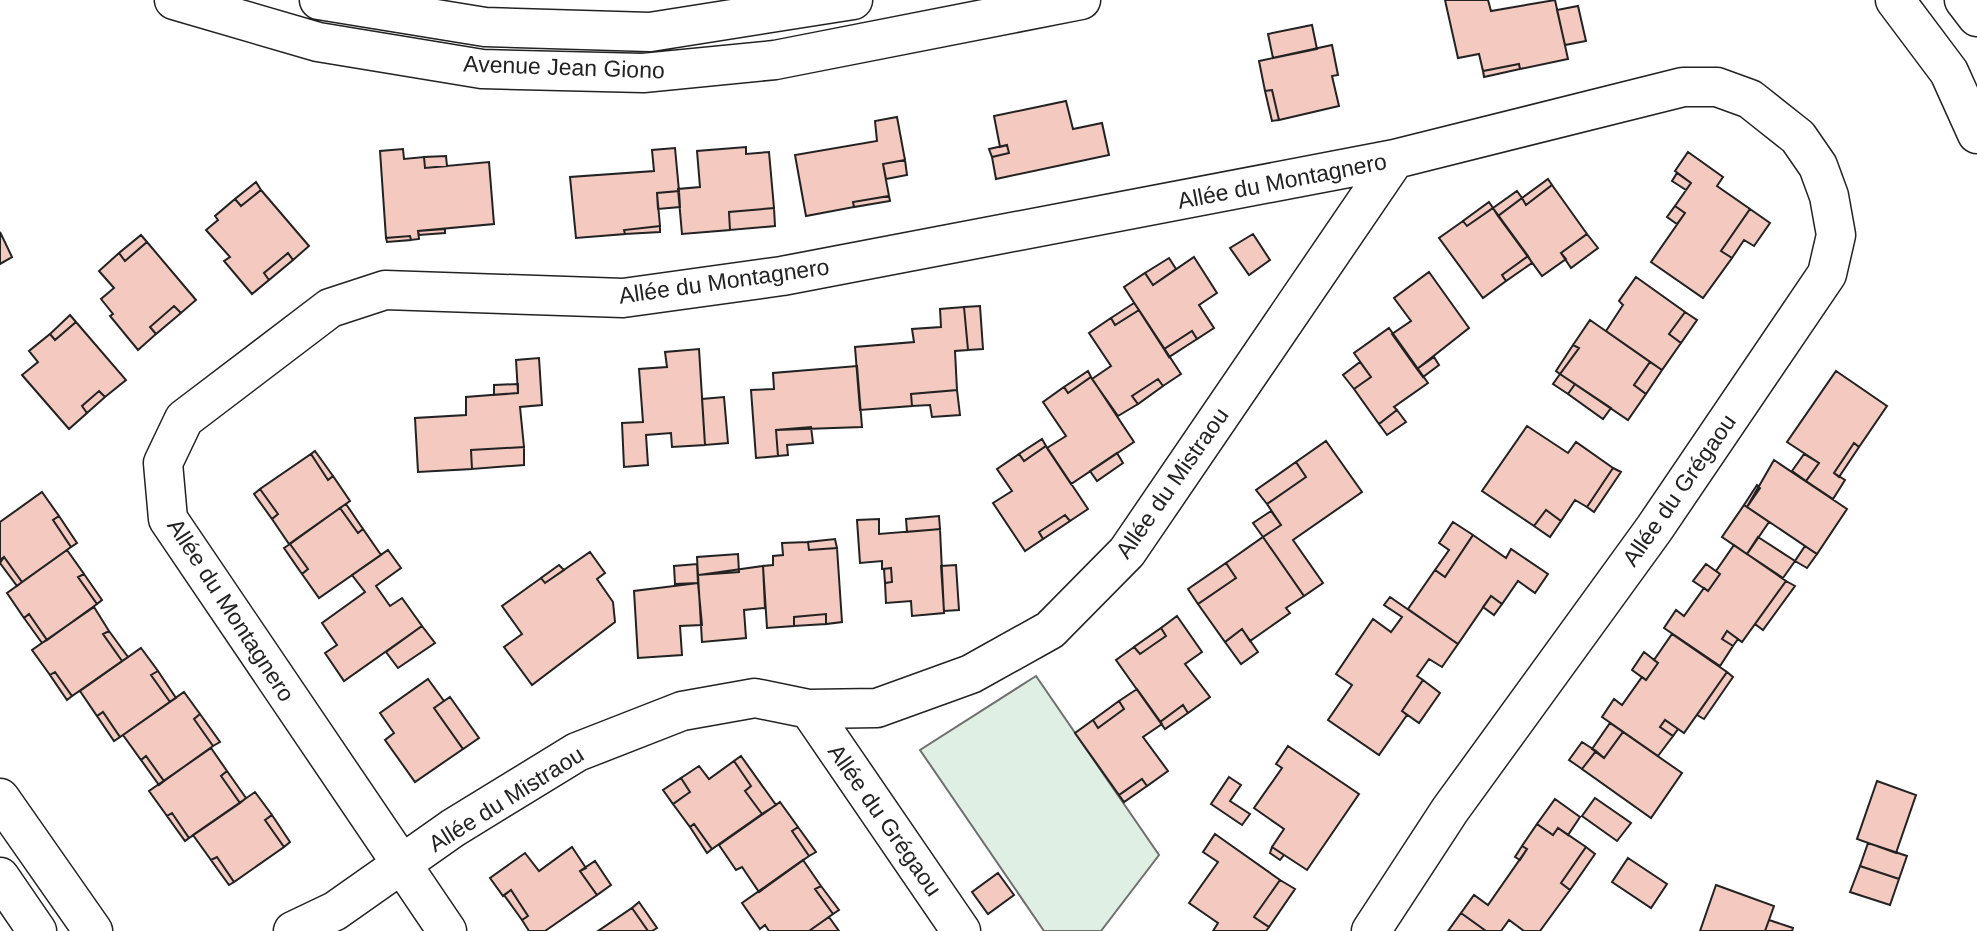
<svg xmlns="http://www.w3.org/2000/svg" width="1977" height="931" font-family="Helvetica,sans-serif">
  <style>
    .green { fill: #e0efe3; stroke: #6f6f6f; stroke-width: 2 }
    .building { fill: #f3c9c0; stroke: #222; stroke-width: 2 }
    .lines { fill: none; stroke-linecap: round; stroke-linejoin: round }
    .minor-casing { stroke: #222; stroke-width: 41 }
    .tertiary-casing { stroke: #222; stroke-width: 41 }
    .secondary-casing { stroke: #222; stroke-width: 41 }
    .minor { stroke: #fff; stroke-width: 38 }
    .tertiary { stroke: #fff; stroke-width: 38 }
    .secondary { stroke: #fff; stroke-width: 38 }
    .labels { text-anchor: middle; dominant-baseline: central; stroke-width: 5; stroke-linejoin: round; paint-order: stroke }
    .street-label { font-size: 23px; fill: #222; stroke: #fff }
  </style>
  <rect width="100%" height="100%" fill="#fff"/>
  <!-- green -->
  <path class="green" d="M1036,676L1159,855L1101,931H1044L920,750Z"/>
  <!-- building -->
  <path class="building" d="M1445,0H1488L1491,11L1555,0L1568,59L1520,69L1519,64L1483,71L1479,54L1458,58Z
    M1578,6L1586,41L1565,45L1557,10Z
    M1312,25L1317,49L1273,58L1268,34Z
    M1332,45L1338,75L1332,76L1339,106L1279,120L1272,90L1265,91L1259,61Z
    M1519,64L1520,69L1484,77L1483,71Z
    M1272,90L1279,120L1272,121L1265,91Z
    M1066,101L1073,129L1102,123L1109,155L996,179L992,157L1009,153L1007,145L1000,147L994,116Z
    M897,117L905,160L883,164L889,196L853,202L854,207L806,216L795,155L877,141L875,121Z
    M1007,145L1009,153L992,157L989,149Z
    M746,147V154L769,152L774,208L729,212L730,230L682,234L678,189L700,187L697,151Z
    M675,148L679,191L657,193L660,226L624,230L625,234L576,238L570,177L654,171L652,150Z
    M403,149L404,159L424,157L425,168L489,162L494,224L418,231L419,239L411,240L410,236L386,238L380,151Z
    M1688,152L1723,177L1717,186L1750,209L1721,251L1732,258L1703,298L1651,262L1685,213L1675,206L1691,183L1675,171Z
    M446,156L447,166L425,168L424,157Z
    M905,160L907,175L886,179L883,164Z
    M1677,173L1691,183L1686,190L1672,181Z
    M1548,179L1552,185L1526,205L1522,198Z
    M256,182L261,190L241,206L235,199Z
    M1552,185L1587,234L1561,253L1566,259L1542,276L1498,216L1522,198L1526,205Z
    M261,190L309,246L293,260L288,253L264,273L269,280L252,294L224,261L230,257L206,230L218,220L215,216L235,199L241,206Z
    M679,191L680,207L658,209L657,193Z
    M1517,191L1522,198L1498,216L1493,208Z
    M889,196L890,201L854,207L853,202Z
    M1489,202L1493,208L1467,226L1463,221Z
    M1675,206L1685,213L1677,224L1667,217Z
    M774,208L775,226L730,230L729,212Z
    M1493,208L1528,256L1502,275L1506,281L1483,298L1439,238L1463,221L1467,226Z
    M1750,209L1770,223L1754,246L1744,240L1732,258L1721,251Z
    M660,226V232L625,234L624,230Z
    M445,229V233L419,235L418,231Z
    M0,232L12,257L0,264Z
    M1253,234L1270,260L1249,275L1230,248Z
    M1587,234L1598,248L1571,268L1561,253Z
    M141,235L147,242L125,261L119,253Z
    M410,236L411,240L387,242L386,238Z
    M147,242L196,300L181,313L174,306L150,327L156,334L138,350L110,316L113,314L101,299L114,288L99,271L119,253L125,261Z
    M288,253L293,260L269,280L264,273Z
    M1528,256L1532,263L1506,281L1502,275Z
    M1194,257L1217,293L1199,305L1214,328L1197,339L1192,331L1164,349L1124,287L1145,273L1153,285Z
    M1169,258L1176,269L1153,285L1145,273Z
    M1429,272L1469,328L1417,369L1392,334L1411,321L1394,298Z
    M1636,277L1685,312L1669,334L1681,343L1662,370L1606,331L1623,305L1619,301Z
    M1134,303L1139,310L1115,325L1111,318Z
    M174,306L181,313L156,334L150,327Z
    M980,306L983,349L968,350L964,307Z
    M964,307L968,350L955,351L957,390L911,394L912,406L860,410L855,347L914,342L912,329L941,327L940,309Z
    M1139,310L1181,374L1163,386L1158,379L1132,396L1138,404L1118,416L1092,379L1111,366L1089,333L1111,318L1115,325Z
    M1685,312L1697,320L1681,343L1669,334Z
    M70,315L76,322L55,340L50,334Z
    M1590,320L1650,362L1634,385L1646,394L1628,420L1560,374L1579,348L1573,345Z
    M76,322L126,380L105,397L99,391L82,406L87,413L69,429L22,375L38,362L29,351L50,334L55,340Z
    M1389,328L1428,383L1394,407L1397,410L1379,424L1354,389L1371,377L1354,353Z
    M1192,331L1197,339L1169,357L1164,349Z
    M1573,345L1579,348L1560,374L1556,371Z
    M699,349L705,445L672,447L671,433L646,435L648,465L624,467L622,423L643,422L639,369L667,367L665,352Z
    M1434,357L1439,365L1423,377L1417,369Z
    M539,358L542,405L520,407L524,447L471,450L472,469L418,472L415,418L466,415V397L518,393L516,360Z
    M1360,362L1371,377L1354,389L1343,375Z
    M1650,362L1662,370L1646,394L1634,385Z
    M857,366L862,427L776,430L778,456L756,458L751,390L774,389L773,373Z
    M1088,371L1091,377L1068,393L1064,387Z
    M1836,371L1887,406L1859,447L1854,443L1834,473L1845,480L1833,499L1806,481L1819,463L1787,442Z
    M1560,374L1575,384L1568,394L1553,384Z
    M1091,377L1134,442L1071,484L1047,448L1066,436L1043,402L1064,387L1068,393Z
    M1158,379L1163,386L1138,404L1132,396Z
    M518,384V393L494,395V385Z
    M1575,384L1611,408L1603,419L1568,394Z
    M957,390L960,415L932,417L930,405L912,406L911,394Z
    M99,391L105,397L87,413L82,406Z
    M724,397L728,443L705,445L702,399Z
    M1397,410L1406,422L1387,435L1379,424Z
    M1527,426L1568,453L1576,442L1613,468L1587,507L1575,500L1561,521L1546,510L1534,526L1482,491Z
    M811,427L813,443L787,445L788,455L778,456L776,430Z
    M1042,439L1046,446L1024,461L1019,454Z
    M1326,441L1362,492L1293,540L1323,583L1304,596L1263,537L1281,525L1267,504L1306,477L1296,462Z
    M1854,443L1859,447L1839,477L1834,473Z
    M1046,446L1088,509L1070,521L1065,515L1039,532L1043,539L1025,551L993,503L1012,491L997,469L1019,454L1024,461Z
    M524,447V465L472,469L471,450Z
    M315,451L333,476L328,480L311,454Z
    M1117,453L1123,463L1097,481L1090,471Z
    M311,454L328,480L333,476L350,501L289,544L272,519L278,514L260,489Z
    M1804,454L1819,463L1806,481L1792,471Z
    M1774,460L1847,509L1817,554L1747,507Z
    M1296,462L1306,477L1267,504L1256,490Z
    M1613,468L1621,472L1594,512L1587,507Z
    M1757,485L1760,488L1747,507L1744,505Z
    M260,489L278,514L272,519L254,494Z
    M42,492L59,516L53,520L71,547L22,582L4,557L0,560V522Z
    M346,504L363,529L358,533L340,508Z
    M1744,505L1769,522L1747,554L1722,537Z
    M340,508L358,533L363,529L381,555L319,598L302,574L308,569L290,544Z
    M1546,510L1561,521L1550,537L1534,526Z
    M1271,511L1281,525L1263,537L1253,523Z
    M1065,515L1070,521L1043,539L1039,532Z
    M59,516L77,543L71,547L53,520Z
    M939,516L940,529L907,532L906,519Z
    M879,519V534L940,529L944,613L912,616L911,601L886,603L885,583L892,582L891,568L882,569V561L860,563L857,520Z
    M1453,522L1473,535L1445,577L1435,570L1449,550L1439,543Z
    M1473,535L1506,558L1511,549L1548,574L1535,593L1518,581L1502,604L1491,596L1458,644L1408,609L1435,570L1445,577Z
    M1263,537L1304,596L1286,608L1290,613L1250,641L1242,629L1225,642L1198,604L1236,578L1226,563Z
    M1758,537L1795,561L1783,578L1747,554Z
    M835,539L837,548L809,550L808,542Z
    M808,542L809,550L837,548L842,622L826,624V614L794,617V626L767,628L763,566L773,565V556L783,555L782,543Z
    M290,544L308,569L302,574L284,548Z
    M1734,545L1786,581L1742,642L1727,631L1722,639L1733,646L1720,666L1664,628L1676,610L1684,616L1704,588L1708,591L1720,574L1716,571Z
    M1805,546L1817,554L1807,568L1795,561Z
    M67,550L84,574L78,577L97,604L47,640L29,614L24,618L7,593Z
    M388,550L401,568L376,586L390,606L402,598L422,626L344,681L325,653L337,645L322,623L365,592L352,575Z
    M590,552L605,573L597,579L613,602L615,622L532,685L504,647L522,634L502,606L541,578L545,583Z
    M738,554L739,572L698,575L697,557Z
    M4,557L22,582L17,586L0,563Z
    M1226,563L1236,578L1198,604L1188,589Z
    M697,564L698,583L675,584L674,566Z
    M1706,564L1720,574L1708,591L1693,581Z
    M559,565L564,570L545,583L541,578Z
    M956,565L959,610L944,611L941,566Z
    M763,566L765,608L744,610L746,638L702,642L698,575Z
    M891,568L892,582L885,583L884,569Z
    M84,574L102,600L97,604L78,577Z
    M1786,581L1795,586L1763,630L1755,624Z
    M698,583L702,625L680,626L682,655L638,658L634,591Z
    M1491,596L1502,604L1494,615L1483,607Z
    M1390,597L1458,644L1442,667L1429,659L1417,676L1423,680L1402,711L1407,715L1379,755L1328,720L1352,685L1336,674L1373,619L1391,632L1402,617L1384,605Z
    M94,607L109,631L103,634L122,661L72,696L55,672L50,675L32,650Z
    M29,614L47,640L42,643L24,618Z
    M826,614V624L794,626V617Z
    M1177,616L1202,652L1185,664L1210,697L1188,713L1183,705L1160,722L1116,660L1134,647L1140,654L1166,636L1161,628Z
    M422,626L435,643L398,668L386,652Z
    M1161,628L1166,636L1140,654L1134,647Z
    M1242,629L1258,652L1241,664L1225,642Z
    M109,631L128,657L122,661L103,634Z
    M1727,631L1738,639L1733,646L1722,639Z
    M1672,634L1727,672L1684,733L1665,720L1660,727L1673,736L1658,756L1602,717L1614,699L1622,705L1642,677L1646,680L1658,663L1654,660Z
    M141,648L158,671L151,675L170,702L120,737L103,712L97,716L80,691Z
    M1644,652L1658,663L1646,680L1632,670Z
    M158,671L176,698L170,702L151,675Z
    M55,672L72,696L67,700L50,675Z
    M1727,672L1733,677L1704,719L1697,715Z
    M428,679L444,701L434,708L463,749L415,782L385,740L394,733L380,713Z
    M1423,680L1440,693L1419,723L1402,711Z
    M1137,689L1162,724L1143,737L1168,771L1147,786L1142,779L1119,795L1075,733L1093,720L1098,728L1124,709L1119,701Z
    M184,692L200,714L194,719L213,746L164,781L146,756L141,760L123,735Z
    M450,697L479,738L463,749L434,708Z
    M1119,701L1124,709L1098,728L1093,720Z
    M1183,705L1188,713L1165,729L1160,722Z
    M103,712L120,737L114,741L97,716Z
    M200,714L220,742L213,746L194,719Z
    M1665,720L1678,729L1673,736L1660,727Z
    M1610,723L1623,732L1604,758L1592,749Z
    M1623,732L1682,773L1651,818L1582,769L1596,751L1604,758Z
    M1582,742L1596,751L1582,769L1569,760Z
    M1288,746L1359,794L1307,870L1272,847L1284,829L1254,808L1282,768L1276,764Z
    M211,748L227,771L221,776L240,803L189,838L172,813L167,816L149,791Z
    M146,756L164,781L159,785L141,760Z
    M741,756L776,805L762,814L745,791L751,786L734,761Z
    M734,761L751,786L745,791L762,814L712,849L694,824L690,827L673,804L690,792L681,778L699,766L709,779Z
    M227,771L246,798L240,803L221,776Z
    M1229,777L1241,785L1230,801L1250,814L1242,825L1211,804Z
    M681,778L690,792L673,804L663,790Z
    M1142,779L1147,786L1124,802L1119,795Z
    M1877,781L1916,795L1896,853L1857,839Z
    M255,792L272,815L265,820L284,847L234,882L217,857L211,860L193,835Z
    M1595,798L1631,823L1617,841L1582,816Z
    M1555,799L1580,817L1568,835L1558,828L1553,835L1537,824Z
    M780,802L798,827L792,831L809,856L759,892L742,867L736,870L719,845Z
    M172,813L189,838L185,841L167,816Z
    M272,815L290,842L284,847L265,820Z
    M694,824L712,849L707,853L690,827Z
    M1537,824L1553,835L1558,828L1586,847L1561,883L1570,890L1540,931H1524L1509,920L1501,931H1486L1461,913L1474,895L1488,905L1527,849L1522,846Z
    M798,827L816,852L809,856L792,831Z
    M1215,834L1280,880L1254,917L1269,927L1266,931H1213L1218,923L1189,903L1218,862L1203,852Z
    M1868,843L1907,856L1899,879L1860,866Z
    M1522,846L1527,849L1520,860L1515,857Z
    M572,847L586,868L580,871L597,895L545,931H529L522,920L528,916L511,890L503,896L490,878L525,853L539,871Z
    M1272,847L1284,855L1280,860L1270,853Z
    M1586,847L1595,854L1570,890L1561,883Z
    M217,857L234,882L229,885L211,860Z
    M1628,858L1667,884L1651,908L1612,882Z
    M803,860L821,886L815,889L833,914L809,931H769L765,925L760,929L742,903Z
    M595,861L611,885L597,895L580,871Z
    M1860,866L1899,879L1890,905L1850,892Z
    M998,873L1014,895L988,914L972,892Z
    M1280,880L1295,889L1269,927L1254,917Z
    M1716,885L1774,906L1765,931H1700Z
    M821,886L839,910L833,914L815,889Z
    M511,890L528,916L522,920L504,895Z
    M639,902L657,928L652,931H648L632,908Z
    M632,908L648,931H598Z
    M1461,913L1486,931H1448Z
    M829,917L839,931H809Z
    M1769,920L1793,928L1792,931H1765Z"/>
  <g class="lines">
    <defs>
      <path id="minor" d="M809,709L961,931
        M293,931L335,911L453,828L577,752L682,711L755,698L809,709L877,708L971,674L1050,630L1127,552L1395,159
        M447,931L168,519L163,463L184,419L330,308L385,290L623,298L782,276L1395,159L1683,87H1717L1750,99L1798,137L1818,166L1829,196L1836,235L1827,274L1654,529L1450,810L1371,931"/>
      <path id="tertiary" d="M174,0L318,42L482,69L643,73L775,60L1081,0
        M319,0L485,27L650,32L853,0"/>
      <path id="secondary" d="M1895,0L1949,72L1977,134
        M1964,0L1977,17
        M0,798L93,931
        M0,877L37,931"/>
    </defs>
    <!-- minor casing -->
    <use href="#minor" class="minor-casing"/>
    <!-- tertiary casing -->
    <use href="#tertiary" class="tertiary-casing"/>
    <!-- secondary casing -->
    <use href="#secondary" class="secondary-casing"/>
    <!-- minor -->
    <use href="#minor" class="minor"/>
    <!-- tertiary -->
    <use href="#tertiary" class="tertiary"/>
    <!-- secondary -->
    <use href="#secondary" class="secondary"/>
  </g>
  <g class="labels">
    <!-- street labels -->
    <g class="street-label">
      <text transform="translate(564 67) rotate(2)">Avenue Jean Giono</text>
      <text transform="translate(1282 181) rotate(-11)">Allée du Montagnero</text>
      <text transform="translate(724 281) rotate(-8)">Allée du Montagnero</text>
      <text transform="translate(1172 483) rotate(-55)">Allée du Mistraou</text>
      <text transform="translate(1679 490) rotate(-55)">Allée du Grégaou</text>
      <text transform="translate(231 610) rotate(57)">Allée du Montagnero</text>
      <text transform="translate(506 799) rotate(-32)">Allée du Mistraou</text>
      <text transform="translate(885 820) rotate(55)">Allée du Grégaou</text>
    </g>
  </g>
</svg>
